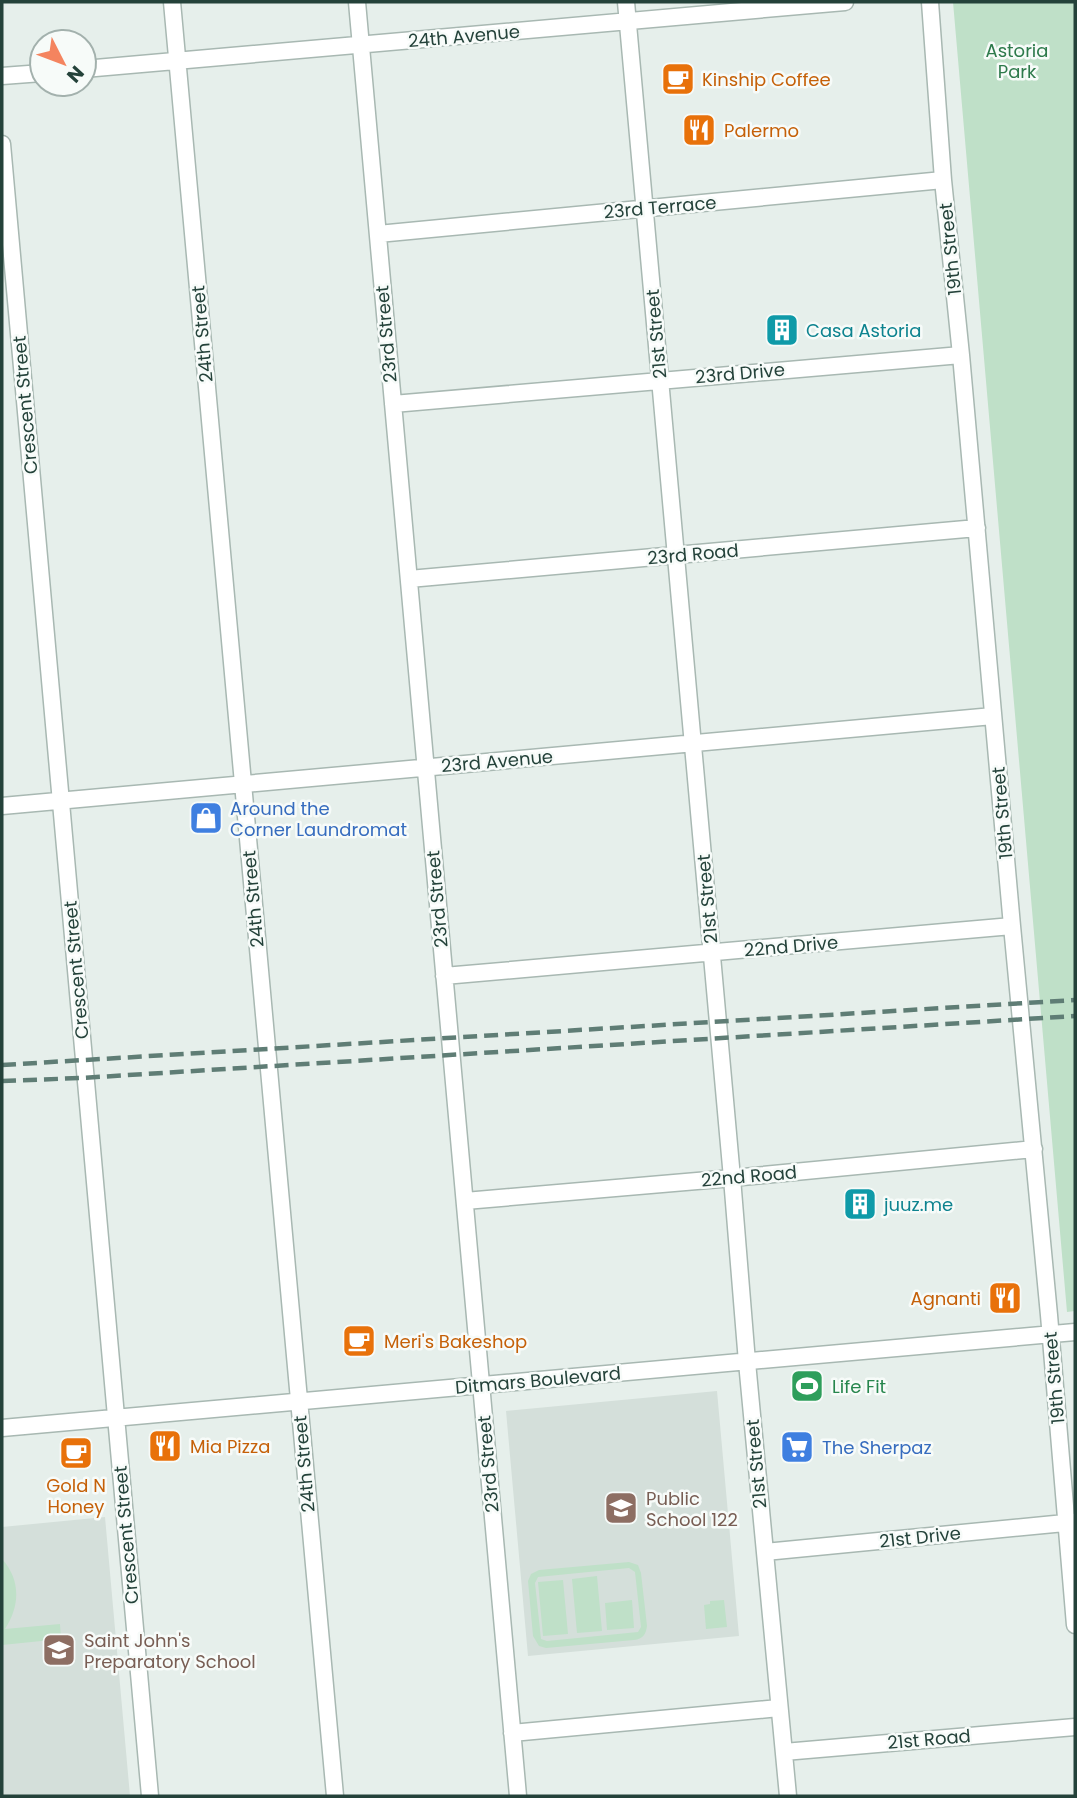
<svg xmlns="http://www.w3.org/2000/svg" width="1077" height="1798" font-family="Poppins,sans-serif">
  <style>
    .built { fill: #d4dfda }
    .green { fill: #bfe0c8; fill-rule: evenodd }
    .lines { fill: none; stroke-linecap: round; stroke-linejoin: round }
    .minor-casing { stroke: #a8b8b2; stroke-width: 19 }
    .minor { stroke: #fff; stroke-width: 16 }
    .rail { stroke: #5f7d75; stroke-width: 4.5; stroke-dasharray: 14 7; stroke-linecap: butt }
    .labels { text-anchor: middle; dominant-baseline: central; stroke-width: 5; stroke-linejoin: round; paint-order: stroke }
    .street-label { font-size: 18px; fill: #24423a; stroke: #f7fbf9 }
    .park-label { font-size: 18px; fill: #2d7a4b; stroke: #f7fbf9 }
    .food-label { font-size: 18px; fill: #c56008; stroke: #f7fbf9; text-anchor: start }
    .culture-label { font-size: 18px; fill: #0d838f; stroke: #f7fbf9; text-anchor: start }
    .shop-label { font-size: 18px; fill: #366cbe; stroke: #f7fbf9; text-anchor: start }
    .leisure-label { font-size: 18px; fill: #27864d; stroke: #f7fbf9; text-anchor: start }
    .education-label { font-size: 18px; fill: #785e54; stroke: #f7fbf9; text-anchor: start }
  </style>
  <rect width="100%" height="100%" fill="#e6efeb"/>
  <!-- built -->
  <path class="built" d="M717,1391L739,1636L528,1656L506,1411Z
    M105,1517L130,1796H2V1527Z"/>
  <!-- green -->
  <path class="green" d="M953,2H1075V1311L1067,1312Z
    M2,1559C21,1580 20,1606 5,1629L60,1624L61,1639L2,1645Z
    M629,1562L638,1565L641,1573L647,1626C646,1634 643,1639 634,1640L546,1648L539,1646L533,1636L528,1581L531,1574L539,1570ZM629,1568L635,1572L641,1627L638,1632L547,1641L541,1639L535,1583L538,1577Z
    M597,1576L602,1631L577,1633L572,1579Z
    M563,1580L568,1634L543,1636L538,1582Z
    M632,1600L634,1628L607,1630L605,1603Z
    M724,1600L727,1627L706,1629L704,1605L710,1604V1601Z"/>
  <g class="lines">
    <defs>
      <path id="minor" d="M172,2L335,1796
        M357,2L518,1796
        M626,2L732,1178L747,1362L788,1796
        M930,2L943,180L961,355L1012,926L1049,1315L1075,1625
        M84,69L845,2
        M2,76L42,73
        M2,144L150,1796
        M378,234L943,180
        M393,404L961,355
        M409,579L977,528
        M2,806L993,716
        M444,976L1012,926
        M465,1201L732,1178L1034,1149
        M2,1428L1075,1332
        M765,1552L1075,1522
        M512,1733L779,1708
        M784,1752L1075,1727"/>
    </defs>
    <!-- minor casing -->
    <use href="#minor" class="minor-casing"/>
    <!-- minor -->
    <use href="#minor" class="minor"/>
    <!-- rail -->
    <path class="rail" d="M2,1065L1075,1000
      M2,1081L81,1078L1075,1016"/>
  </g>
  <!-- icons -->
  <defs>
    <symbol id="cafe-square" viewBox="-11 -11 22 22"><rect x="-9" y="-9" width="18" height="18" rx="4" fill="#e8710a" stroke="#f7fbf9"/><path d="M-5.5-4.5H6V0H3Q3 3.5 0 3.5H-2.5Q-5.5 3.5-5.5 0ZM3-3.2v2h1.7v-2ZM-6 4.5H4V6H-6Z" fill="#fff"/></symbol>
    <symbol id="restaurant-square" viewBox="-11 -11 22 22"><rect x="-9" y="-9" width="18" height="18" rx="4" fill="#e8710a" stroke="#f7fbf9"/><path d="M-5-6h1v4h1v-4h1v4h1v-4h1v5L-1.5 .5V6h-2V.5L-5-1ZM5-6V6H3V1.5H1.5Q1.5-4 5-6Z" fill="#fff"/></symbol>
    <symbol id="building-square" viewBox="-11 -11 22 22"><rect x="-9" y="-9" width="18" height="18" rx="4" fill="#0f9aa8" stroke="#f7fbf9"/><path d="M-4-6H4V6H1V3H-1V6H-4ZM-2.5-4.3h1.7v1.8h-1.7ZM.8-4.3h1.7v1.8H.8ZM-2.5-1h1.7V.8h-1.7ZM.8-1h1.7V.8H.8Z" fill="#fff"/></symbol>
    <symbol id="shop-square" viewBox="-11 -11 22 22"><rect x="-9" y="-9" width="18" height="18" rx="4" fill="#3f7fe0" stroke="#f7fbf9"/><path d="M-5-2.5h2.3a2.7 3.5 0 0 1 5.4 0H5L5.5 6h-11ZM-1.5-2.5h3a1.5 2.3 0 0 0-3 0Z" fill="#fff"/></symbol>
    <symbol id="stadium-square" viewBox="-11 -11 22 22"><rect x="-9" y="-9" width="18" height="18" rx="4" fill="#2e9e5b" stroke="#f7fbf9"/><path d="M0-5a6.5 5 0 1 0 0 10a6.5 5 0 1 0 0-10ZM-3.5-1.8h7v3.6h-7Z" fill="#fff"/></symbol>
    <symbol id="supermarket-square" viewBox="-11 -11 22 22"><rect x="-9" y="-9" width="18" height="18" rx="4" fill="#3f7fe0" stroke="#f7fbf9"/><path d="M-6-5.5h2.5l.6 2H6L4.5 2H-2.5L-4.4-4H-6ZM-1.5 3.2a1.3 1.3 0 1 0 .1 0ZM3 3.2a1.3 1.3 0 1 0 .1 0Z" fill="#fff"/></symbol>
    <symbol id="school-square" viewBox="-11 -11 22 22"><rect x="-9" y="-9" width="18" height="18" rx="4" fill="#8d6e63" stroke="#f7fbf9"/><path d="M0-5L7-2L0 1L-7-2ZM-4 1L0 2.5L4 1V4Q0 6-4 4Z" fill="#fff"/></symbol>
  </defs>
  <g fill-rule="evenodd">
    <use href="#cafe-square" x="659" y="60" width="38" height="38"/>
    <use href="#restaurant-square" x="680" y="111" width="38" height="38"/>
    <use href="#building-square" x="763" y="311" width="38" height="38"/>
    <use href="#shop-square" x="187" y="799" width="38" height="38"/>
    <use href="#building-square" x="841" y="1185" width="38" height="38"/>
    <use href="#restaurant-square" x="986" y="1279" width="38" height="38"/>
    <use href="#cafe-square" x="340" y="1322" width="38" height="38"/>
    <use href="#stadium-square" x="788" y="1367" width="38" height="38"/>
    <use href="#restaurant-square" x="146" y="1427" width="38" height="38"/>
    <use href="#supermarket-square" x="778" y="1428" width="38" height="38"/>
    <use href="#cafe-square" x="57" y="1434" width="38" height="38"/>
    <use href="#school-square" x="602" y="1489" width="38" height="38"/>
    <use href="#school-square" x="40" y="1631" width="38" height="38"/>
  </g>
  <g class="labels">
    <!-- street labels -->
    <g class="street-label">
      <text transform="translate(464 36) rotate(-5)">24th Avenue</text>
      <text transform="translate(660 207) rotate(-5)">23rd Terrace</text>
      <text transform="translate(950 249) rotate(-96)">19th Street</text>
      <text transform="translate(202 334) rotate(-95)">24th Street</text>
      <text transform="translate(386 334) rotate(-95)">23rd Street</text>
      <text transform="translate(656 334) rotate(-95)">21st Street</text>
      <text transform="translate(740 373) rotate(-5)">23rd Drive</text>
      <text transform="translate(25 405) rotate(-95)">Crescent Street</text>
      <text transform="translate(693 554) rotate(-5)">23rd Road</text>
      <text transform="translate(497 761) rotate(-5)">23rd Avenue</text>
      <text transform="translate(1002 813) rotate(-95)">19th Street</text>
      <text transform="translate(253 899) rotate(-95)">24th Street</text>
      <text transform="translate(437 899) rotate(-95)">23rd Street</text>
      <text transform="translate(707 899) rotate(-95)">21st Street</text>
      <text transform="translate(791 946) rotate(-5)">22nd Drive</text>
      <text transform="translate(76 970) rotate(-95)">Crescent Street</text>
      <text transform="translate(749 1176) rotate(-5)">22nd Road</text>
      <text transform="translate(1054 1378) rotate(-95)">19th Street</text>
      <text transform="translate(538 1380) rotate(-5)">Ditmars Boulevard</text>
      <text transform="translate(304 1464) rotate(-95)">24th Street</text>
      <text transform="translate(488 1464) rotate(-95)">23rd Street</text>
      <text transform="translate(756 1464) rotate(-95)">21st Street</text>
      <text transform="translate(126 1535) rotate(-95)">Crescent Street</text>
      <text transform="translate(920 1537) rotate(-6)">21st Drive</text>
      <text transform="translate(929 1739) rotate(-5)">21st Road</text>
    </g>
    <!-- park labels -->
    <g class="park-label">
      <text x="1017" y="50">Astoria<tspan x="1017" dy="21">Park</tspan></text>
    </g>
    <!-- food labels -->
    <g class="food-label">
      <text x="702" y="79">Kinship Coffee</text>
      <text x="724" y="130">Palermo</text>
      <text x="981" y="1298" text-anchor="end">Agnanti</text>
      <text x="384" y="1341">Meri's Bakeshop</text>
      <text x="190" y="1446">Mia Pizza</text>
      <text x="76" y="1485" text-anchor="middle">Gold N<tspan x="76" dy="21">Honey</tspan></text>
    </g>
    <!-- culture labels -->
    <g class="culture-label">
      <text x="806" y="330">Casa Astoria</text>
      <text x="884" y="1204">juuz.me</text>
    </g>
    <!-- shop labels -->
    <g class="shop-label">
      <text x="230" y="808">Around the<tspan x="230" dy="21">Corner Laundromat</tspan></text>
      <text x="822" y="1447">The Sherpaz</text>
    </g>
    <!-- leisure labels -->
    <g class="leisure-label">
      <text x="832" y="1386">Life Fit</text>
    </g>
    <!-- education labels -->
    <g class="education-label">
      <text x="646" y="1498">Public<tspan x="646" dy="21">School 122</tspan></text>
      <text x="84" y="1640">Saint John's<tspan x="84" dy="21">Preparatory School</tspan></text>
    </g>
  </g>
  <!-- border -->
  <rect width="1077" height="1798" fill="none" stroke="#24423a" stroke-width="7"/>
  <!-- north arrow -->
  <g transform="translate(63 63) rotate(132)"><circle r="33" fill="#f7fbf9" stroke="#a3b1ad" stroke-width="2"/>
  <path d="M0-5L12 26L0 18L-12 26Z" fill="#f4845f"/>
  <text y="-10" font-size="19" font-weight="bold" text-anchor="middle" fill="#24423a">N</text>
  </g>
</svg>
